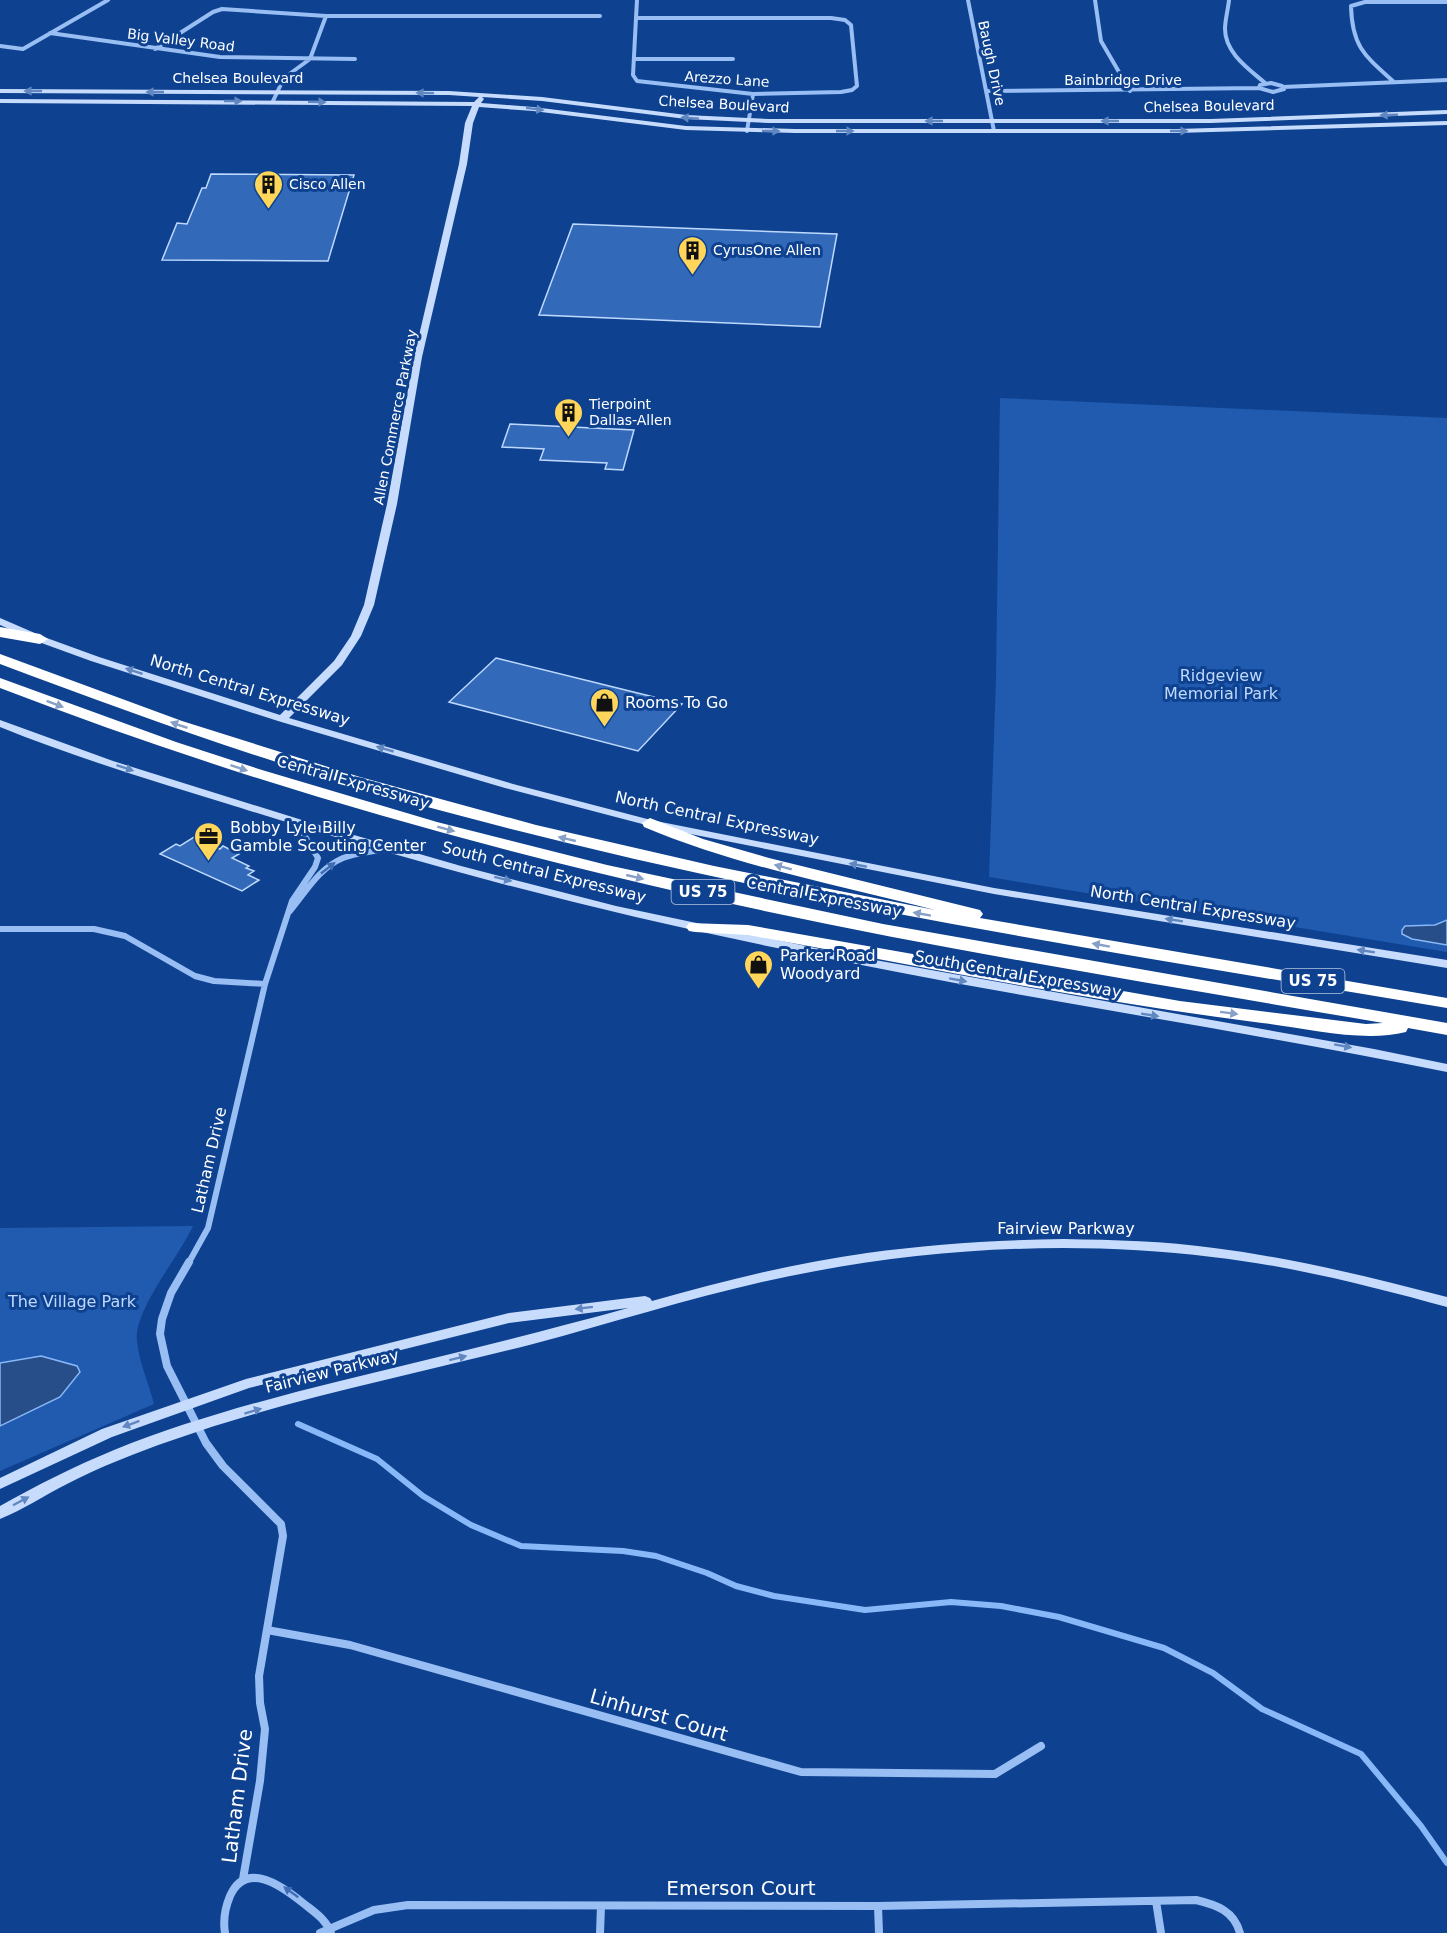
<svg xmlns="http://www.w3.org/2000/svg" width="1447" height="1933" font-family="'DejaVu Sans',sans-serif">
  <style>
    .green { fill: #205bb0 }
    .water { fill: #274e88; stroke: #89b8f8; stroke-width: 1.5 }
    .lines { fill: none; stroke-linecap: round; stroke-linejoin: round }
    .stream { stroke: #89b8f8; stroke-width: 6 }
    .building { fill: #3269b8; stroke: #bfd9fe; stroke-width: 1.5 }
    .street-far2 { stroke: #98bef4; stroke-width: 4 }
    .street-far1 { stroke: #98bef4; stroke-width: 6 }
    .street { stroke: #98bef4; stroke-width: 8 }
    .secondary { fill: #c7dcfd; fill-rule: evenodd }
    .highway { fill: #fff; fill-rule: evenodd }
    .oneway { fill: #6187c1 }
    .oneway2 { fill: #86a0c8 }
    .oneway3 { fill: #3e6db3 }
    .labels { text-anchor: middle; dominant-baseline: central; stroke-width: 6; stroke-linejoin: round; paint-order: stroke }
    .far-street-label { font-size: 14px; fill: #fff; stroke: #0e4290 }
    .far-poi-label { font-size: 14px; fill: #fff; stroke: #0e4290; text-anchor: start }
    .shield { fill: #0e4290; stroke: #b7c6de; stroke-width: 1.5 }
    .shield-label { font-size: 15px; font-weight: bold; fill: #fff }
    .park-label { font-size: 16px; fill: #bfd9fe; stroke: #0e4290 }
    .street-label { font-size: 16px; fill: #fff; stroke: #0e4290 }
    .poi-label { font-size: 16px; fill: #fff; stroke: #0e4290; text-anchor: start }
    .near-street-label { font-size: 20px; fill: #fff; stroke: #0e4290 }
  </style>
  <rect width="100%" height="100%" fill="#0e4290"/>
  <!-- green -->
  <path class="green" d="M1000,398L1447,418V952L989,877L996,680Z
    M193,1226C180,1255 133,1311 137,1341C139,1362 149,1384 154,1404L0,1471V1228Z"/>
  <!-- water -->
  <path class="water" d="M1447,920V945L1412,939L1402,934V930L1405,926L1435,925Z
    M41,1356L77,1366L80,1372L60,1397L0,1426V1363Z"/>
  <g class="lines">
    <!-- stream -->
    <path class="stream" d="M298,1424L377,1459L423,1496L471,1525L521,1546L623,1551L656,1556L707,1573L736,1586L774,1596L865,1610L951,1602L1001,1606L1059,1617L1164,1648L1213,1673L1262,1709L1361,1754L1421,1826L1447,1863"/>
  </g>
  <!-- building -->
  <path class="building" d="M211,174L354,175L328,261L162,260L177,223L187,224L202,188H206Z
    M573,224L837,234L820,327L539,315Z
    M510,424L634,430L623,470L605,469L607,463L540,460L544,449L502,447Z
    M496,658L682,704L638,751L449,702Z
    M194,837L220,849L223,846L239,854L232,858L249,866L246,868L254,871L248,875L259,880L242,891L160,854L176,844L180,846Z"/>
  <g class="lines">
    <!-- street-far2 -->
    <path class="street-far2" d="M968,0L994,131
      M1095,0L1101,41L1130,91
      M1229,0C1228,10 1225,20 1225,29C1225,53 1249,69 1265,83
      M636,18H831L845,20L851,25L857,86L852,90L841,92L753,94L637,81L633,75Z
      M636,18L637,0
      M50,33L220,57L355,59
      M0,46L23,49L108,0
      M155,49L213,12L222,9L326,16H600
      M634,59H733
      M1394,82C1365,56 1352,47 1351,6L1365,2H1447
      M1271,83L1282,86L1284,89L1273,92L1259,88L1260,85Z
      M1283,87L1447,80
      M987,91L1259,88
      M273,101L284,78L310,59L326,16
      M747,131L753,94"/>
    <!-- street-far1 -->
    <path class="street-far1" d="M290,911C306,892 319,868 343,858C356,853 371,852 385,849
      M0,929H94L125,936L195,976L214,981L265,984
      M188,1264L208,1228L265,984L292,901L315,867L318,858L297,823"/>
    <!-- street -->
    <path class="street" d="M189,1262L171,1293L162,1319L160,1334L167,1366L206,1443L223,1466L281,1524L283,1536L259,1676L260,1703L265,1729L260,1781L243,1879
      M267,1630L350,1645L801,1772L995,1774L1041,1746
      M1156,1901L1161,1933
      M878,1906L879,1933
      M225,1933C223,1921 225,1908 230,1896C246,1860 282,1886 303,1903C314,1912 326,1919 331,1933
      M320,1933L374,1910L408,1905L878,1906L1196,1900C1217,1905 1234,1911 1240,1933
      M600,1933L601,1906"/>
    <!-- secondary -->
    <path class="secondary" d="M0,89L449,91L542,97L686,115L769,119H1211L1447,110V114L1211,123H769L686,119L542,101L482,97L484,99L481,103L533,107L686,126L795,129H1177L1447,121V125L1177,133H795L686,130L533,111L479,107L473,123L467,164L422,357L397,504L374,605L361,636L342,665L289,718L513,784L651,820L994,888L1447,960V968L994,894L650,826L505,788L278,721L91,661L36,641L0,625V618L44,637L99,657L280,715L334,661L351,636L364,605L387,504L414,357L459,164L465,123L472,106L0,103V99L474,102L479,97L449,95L0,93Z
      M0,720L113,761L302,820L461,866L616,906L858,957L1374,1049L1447,1064V1072C1224,1027 999,995 777,948C596,911 417,864 241,808C160,783 79,759 0,727Z
      M1064,1239C1114,1240 1165,1241 1214,1248C1293,1258 1370,1277 1447,1297V1307C1370,1286 1292,1266 1212,1257C1081,1241 946,1247 816,1271C720,1288 627,1319 533,1344C412,1375 288,1399 170,1441C135,1453 100,1467 67,1484C45,1495 23,1510 0,1519V1506C37,1485 75,1466 114,1450C216,1409 324,1385 430,1359C496,1343 563,1326 628,1308L509,1323L249,1388L112,1437L0,1489V1478L102,1429L246,1379L509,1313L645,1296L650,1298L652,1301C723,1281 794,1263 867,1253C932,1244 998,1240 1064,1239Z"/>
    <!-- highway -->
    <path class="highway" d="M0,627L40,634L48,639L40,644L0,637Z
      M0,654L182,721L360,777L536,825L714,866L935,910C837,885 737,866 644,827L642,823L650,818L703,839L769,858L980,910L983,914L980,918L1447,998V1008C1078,947 706,890 347,784C229,749 115,707 0,664Z
      M0,678L176,742L262,770L437,822L607,865L883,924L1447,1023V1035L1408,1028L1406,1032C1363,1043 1305,1028 1262,1023C1089,1001 919,966 748,935L695,932L689,931L686,927L689,923L748,925L1180,1001L1366,1024L1383,1023C1152,983 921,947 692,895C457,842 226,775 0,688Z"/>
  </g>
  <!-- one-way arrows -->
  <defs><path id="oneway-solid" d="M-6-.8H1V-3.2L6.5 0L1 3.2V.8H-6Z" transform="scale(1.5)"/></defs>
  <g class="oneway">
    <use href="#oneway-solid" transform="translate(33 91) rotate(-180)"/>
    <use href="#oneway-solid" transform="translate(155 92) rotate(-180)"/>
    <use href="#oneway-solid" transform="translate(425 93) rotate(-179)"/>
    <use href="#oneway-solid" transform="translate(233 101)"/>
    <use href="#oneway-solid" transform="translate(317 102) rotate(1)"/>
    <use href="#oneway-solid" transform="translate(535 109) rotate(7)"/>
    <use href="#oneway-solid" transform="translate(1389 115) rotate(178)"/>
    <use href="#oneway-solid" transform="translate(690 118) rotate(-176)"/>
    <use href="#oneway-solid" transform="translate(934 121) rotate(180)"/>
    <use href="#oneway-solid" transform="translate(1110 121) rotate(-180)"/>
    <use href="#oneway-solid" transform="translate(771 131) rotate(1)"/>
    <use href="#oneway-solid" transform="translate(845 131)"/>
    <use href="#oneway-solid" transform="translate(1179 131)"/>
    <use href="#oneway-solid" transform="translate(134 671) rotate(-162)"/>
    <use href="#oneway-solid" transform="translate(385 749) rotate(-164)"/>
    <use href="#oneway-solid" transform="translate(125 768) rotate(18)"/>
    <use href="#oneway-solid" transform="translate(858 865) rotate(-169)"/>
    <use href="#oneway-solid" transform="translate(503 879) rotate(14)"/>
    <use href="#oneway-solid" transform="translate(1174 920) rotate(-171)"/>
    <use href="#oneway-solid" transform="translate(1366 951) rotate(-171)"/>
    <use href="#oneway-solid" transform="translate(958 980) rotate(10)"/>
    <use href="#oneway-solid" transform="translate(1150 1015) rotate(9)"/>
    <use href="#oneway-solid" transform="translate(1343 1046) rotate(10)"/>
    <use href="#oneway-solid" transform="translate(584 1308) rotate(173)"/>
    <use href="#oneway-solid" transform="translate(458 1358) rotate(-14)"/>
    <use href="#oneway-solid" transform="translate(253 1411) rotate(-17)"/>
    <use href="#oneway-solid" transform="translate(131 1424) rotate(160)"/>
    <use href="#oneway-solid" transform="translate(21 1501) rotate(-28)"/>
  </g>
  <g class="oneway2">
    <use href="#oneway-solid" transform="translate(55 704) rotate(21)"/>
    <use href="#oneway-solid" transform="translate(179 725) rotate(-161)"/>
    <use href="#oneway-solid" transform="translate(239 768) rotate(18)"/>
    <use href="#oneway-solid" transform="translate(446 829) rotate(15)"/>
    <use href="#oneway-solid" transform="translate(567 839) rotate(-167)"/>
    <use href="#oneway-solid" transform="translate(783 867) rotate(-165)"/>
    <use href="#oneway-solid" transform="translate(635 877) rotate(13)"/>
    <use href="#oneway-solid" transform="translate(922 914) rotate(-170)"/>
    <use href="#oneway-solid" transform="translate(1101 945) rotate(-170)"/>
    <use href="#oneway-solid" transform="translate(1229 1013) rotate(7)"/>
  </g>
  <g class="oneway3">
    <use href="#oneway-solid" transform="translate(328 868) rotate(-38)"/>
    <use href="#oneway-solid" transform="translate(291 1892) rotate(-144)"/>
  </g>
  <!-- icons -->
  <defs>
    <symbol id="building-pin" viewBox="-11 -11 22 30"><path d="M0 17L-7.5 6A9.5 9.5 0 1 1 7.5 6Z" fill="#ffd65a" stroke="#0e4290"/><path d="M-4-6H4V6H1V3H-1V6H-4ZM-2.5-4.3h1.7v1.8h-1.7ZM.8-4.3h1.7v1.8H.8ZM-2.5-1h1.7V.8h-1.7ZM.8-1h1.7V.8H.8Z" fill="#111"/></symbol>
    <symbol id="shop-pin" viewBox="-11 -11 22 30"><path d="M0 17L-7.5 6A9.5 9.5 0 1 1 7.5 6Z" fill="#ffd65a" stroke="#0e4290"/><path d="M-5-2.5h2.3a2.7 3.5 0 0 1 5.4 0H5L5.5 6h-11ZM-1.5-2.5h3a1.5 2.3 0 0 0-3 0Z" fill="#111"/></symbol>
    <symbol id="office-pin" viewBox="-11 -11 22 30"><path d="M0 17L-7.5 6A9.5 9.5 0 1 1 7.5 6Z" fill="#ffd65a" stroke="#0e4290"/><path d="M-6-3h4V-5.5h4V-3h4V5H-6ZM-1-4.5V-3h2v-1.5ZM-6 0V1H6V0Z" fill="#111"/></symbol>
  </defs>
  <g fill-rule="evenodd">
    <use href="#building-pin" x="252" y="168" width="33" height="45"/>
    <use href="#building-pin" x="676" y="234" width="33" height="45"/>
    <use href="#building-pin" x="552" y="396" width="33" height="45"/>
    <use href="#shop-pin" x="588" y="686" width="33" height="45"/>
    <use href="#office-pin" x="192" y="820" width="33" height="45"/>
    <use href="#shop-pin" x="742" y="948" width="33" height="45"/>
  </g>
  <g class="labels">
    <!-- far-street labels -->
    <g class="far-street-label">
      <text transform="translate(181 40) rotate(7)">Big Valley Road</text>
      <text transform="translate(992 63) rotate(78)">Baugh Drive</text>
      <text x="238" y="78">Chelsea Boulevard</text>
      <text transform="translate(727 79) rotate(4)">Arezzo Lane</text>
      <text x="1123" y="80">Bainbridge Drive</text>
      <text transform="translate(724 104) rotate(3)">Chelsea Boulevard</text>
      <text transform="translate(1209 106) rotate(-1)">Chelsea Boulevard</text>
      <text transform="translate(395 417) rotate(-79)">Allen Commerce Parkway</text>
    </g>
    <!-- far-poi labels -->
    <g class="far-poi-label">
      <text x="289" y="184">Cisco Allen</text>
      <text x="713" y="250">CyrusOne Allen</text>
      <text x="589" y="404">Tierpoint<tspan x="589" dy="16">Dallas-Allen</tspan></text>
    </g>
    <!-- shield labels -->
    <g class="shield">
      <rect x="671.5" y="880" width="63" height="24" rx="4.5"/>
      <rect x="1281.5" y="969" width="63" height="24" rx="4.5"/>
    </g>
    <g class="shield-label">
      <text x="703" y="892">US 75</text>
      <text x="1313" y="981">US 75</text>
    </g>
    <!-- park labels -->
    <g class="park-label">
      <text x="1221" y="675">Ridgeview<tspan x="1221" dy="18">Memorial Park</tspan></text>
      <text x="72" y="1301">The Village Park</text>
    </g>
    <!-- street labels -->
    <g class="street-label">
      <text transform="translate(250 690) rotate(17)">North Central Expressway</text>
      <text transform="translate(353 782) rotate(16)">Central Expressway</text>
      <text transform="translate(717 818) rotate(12)">North Central Expressway</text>
      <text transform="translate(544 872) rotate(14)">South Central Expressway</text>
      <text transform="translate(824 897) rotate(11)">Central Expressway</text>
      <text transform="translate(1193 907) rotate(9)">North Central Expressway</text>
      <text transform="translate(1018 974) rotate(10)">South Central Expressway</text>
      <text transform="translate(209 1160) rotate(-77)">Latham Drive</text>
      <text x="1066" y="1228">Fairview Parkway</text>
      <text transform="translate(332 1371) rotate(-14)">Fairview Parkway</text>
    </g>
    <!-- poi labels -->
    <g class="poi-label">
      <text x="625" y="702">Rooms To Go</text>
      <text x="230" y="827">Bobby Lyle Billy<tspan x="230" dy="18">Gamble Scouting Center</tspan></text>
      <text x="780" y="955">Parker Road<tspan x="780" dy="18">Woodyard</tspan></text>
    </g>
    <!-- near-street labels -->
    <g class="near-street-label">
      <text transform="translate(659 1715) rotate(16)">Linhurst Court</text>
      <text transform="translate(237 1796) rotate(-83)">Latham Drive</text>
      <text x="741" y="1888">Emerson Court</text>
    </g>
  </g>
</svg>
